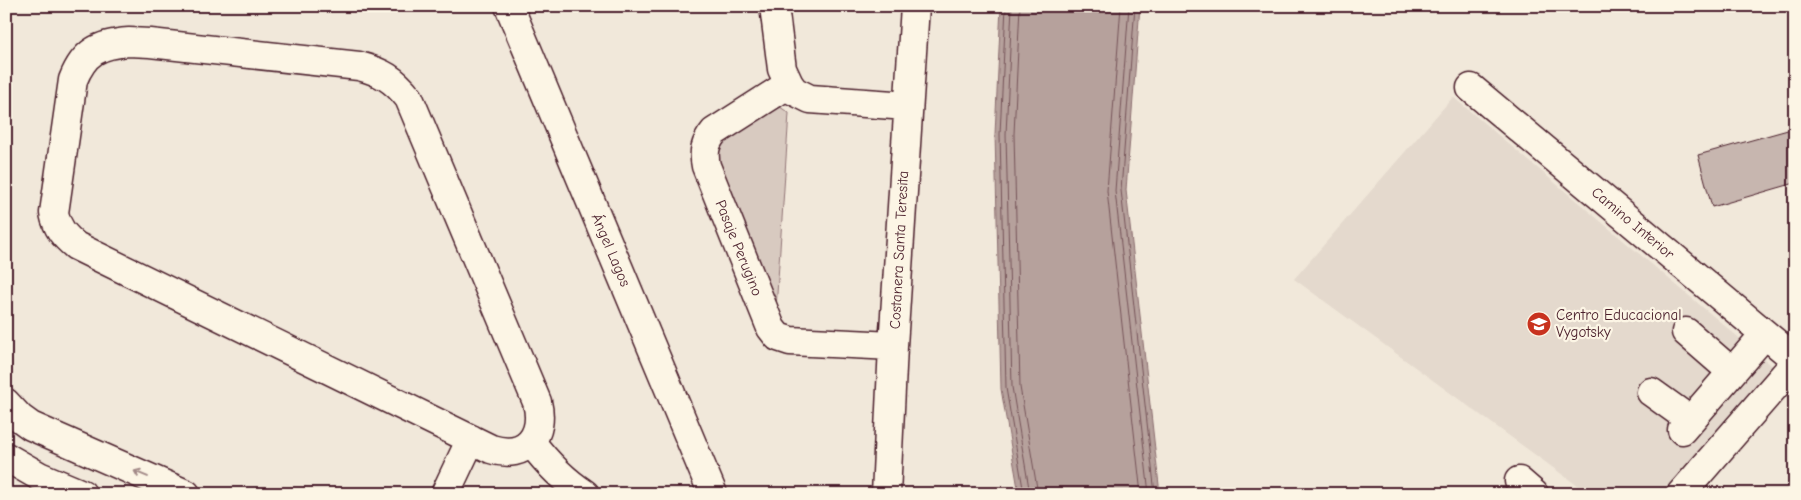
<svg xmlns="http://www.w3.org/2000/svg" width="1801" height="500" font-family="'Comic Neue',sans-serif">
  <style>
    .built { fill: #e4d9cd }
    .green { fill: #d8cac0; stroke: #917476 }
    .water { fill: #b6a19c; stroke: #8b6d6f }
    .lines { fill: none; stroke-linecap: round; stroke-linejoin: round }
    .shore { stroke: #755358; stroke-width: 1 }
    .building { fill: #c7b6af; stroke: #4a1f2b }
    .minor-casing { stroke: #4a1f2b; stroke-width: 31 }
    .minor { stroke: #fcf5e5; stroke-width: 28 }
    .oneway { stroke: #a38a88 }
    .labels { text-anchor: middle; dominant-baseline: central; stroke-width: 4.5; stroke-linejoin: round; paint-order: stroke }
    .street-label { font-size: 15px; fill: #4a1f2b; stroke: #fcf5e5 }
    .poi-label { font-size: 15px; fill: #4a1f2b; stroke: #fcf5e5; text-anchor: start }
  </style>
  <rect width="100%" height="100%" fill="#f1e8da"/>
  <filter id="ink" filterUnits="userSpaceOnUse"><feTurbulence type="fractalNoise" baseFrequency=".02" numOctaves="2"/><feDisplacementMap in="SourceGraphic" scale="10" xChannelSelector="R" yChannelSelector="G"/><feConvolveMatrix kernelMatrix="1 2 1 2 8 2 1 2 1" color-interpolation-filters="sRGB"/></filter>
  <g filter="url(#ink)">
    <!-- built -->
    <path class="built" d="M1453,97L1776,369L1666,494H1589L1294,279Z"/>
    <!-- green -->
    <path class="green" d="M780,107L789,113L776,309L716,162L717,150L722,141Z"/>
    <!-- water -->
    <path class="water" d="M1001,6H1140L1126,190L1160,494H1019L1001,389L995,134Z"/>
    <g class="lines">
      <!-- shore -->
      <path class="shore" d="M1006,6L1000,134L1006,388L1024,494
        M1012,6L1006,134L1012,387L1030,494
        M1020,6L1014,134L1020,387L1038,494
        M1121,6L1107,191L1141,494
        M1129,6L1115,191L1149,494
        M1135,6L1121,190L1155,494"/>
    </g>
    <!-- building -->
    <path class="building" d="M1795,128V183L1712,207L1698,155Z"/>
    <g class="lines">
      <defs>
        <path id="minor" d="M509,6L713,494
          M774,6L782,69L789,84L794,91L810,99L907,106
          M129,42L150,43L359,66C382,72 394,79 409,98L537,402C545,435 527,460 491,449L76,246C64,236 57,228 54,213L73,80C84,52 99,44 129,42Z
          M789,84L714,132C705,143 703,152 706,166L771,328L778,337L790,341L893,346
          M1471,88L1795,359
          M1686,332L1732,372
          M1651,392L1690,420
          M6,403L20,418L31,426L186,494
          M1682,430L1765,334
          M531,442C547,463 563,480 585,494
          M6,457L39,476L82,494
          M1519,481L1534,494
          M445,494L471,439
          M886,494L893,346L915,6
          M1681,494L1795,363"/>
      </defs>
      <!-- minor casing -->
      <use href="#minor" class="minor-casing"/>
      <!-- minor -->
      <use href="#minor" class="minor"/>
    </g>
    <!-- one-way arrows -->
    <defs><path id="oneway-shaft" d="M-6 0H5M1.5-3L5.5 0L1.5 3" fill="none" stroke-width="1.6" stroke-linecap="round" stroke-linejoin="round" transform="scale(1.25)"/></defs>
    <use class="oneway" href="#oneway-shaft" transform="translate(141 474) rotate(-157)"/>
  </g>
  <!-- icons -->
  <defs>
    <symbol id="school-disc" viewBox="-11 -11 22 22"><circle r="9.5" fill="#c8321e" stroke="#fcf5e5"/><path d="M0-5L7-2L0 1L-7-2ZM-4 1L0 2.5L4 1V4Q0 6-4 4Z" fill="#fff"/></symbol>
  </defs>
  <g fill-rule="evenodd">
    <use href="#school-disc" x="1525" y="310" width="28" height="28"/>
  </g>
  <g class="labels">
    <!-- street labels -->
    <g class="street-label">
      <text transform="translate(1633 223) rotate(40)">Camino Interior</text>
      <text transform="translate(739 248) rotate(68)">Pasaje Perugino</text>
      <text transform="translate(611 250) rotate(67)">Ángel Lagos</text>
      <text transform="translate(899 250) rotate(-87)">Costanera Santa Teresita</text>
    </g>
    <!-- poi labels -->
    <g class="poi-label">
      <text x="1556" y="315">Centro Educacional<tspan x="1556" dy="17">Vygotsky</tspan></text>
    </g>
  </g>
  <!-- margin -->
  <rect width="1801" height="500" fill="none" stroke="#fcf5e5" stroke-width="25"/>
  <rect x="12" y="12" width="1776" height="475" fill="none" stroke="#4a1f2b" stroke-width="2" filter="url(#ink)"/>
</svg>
